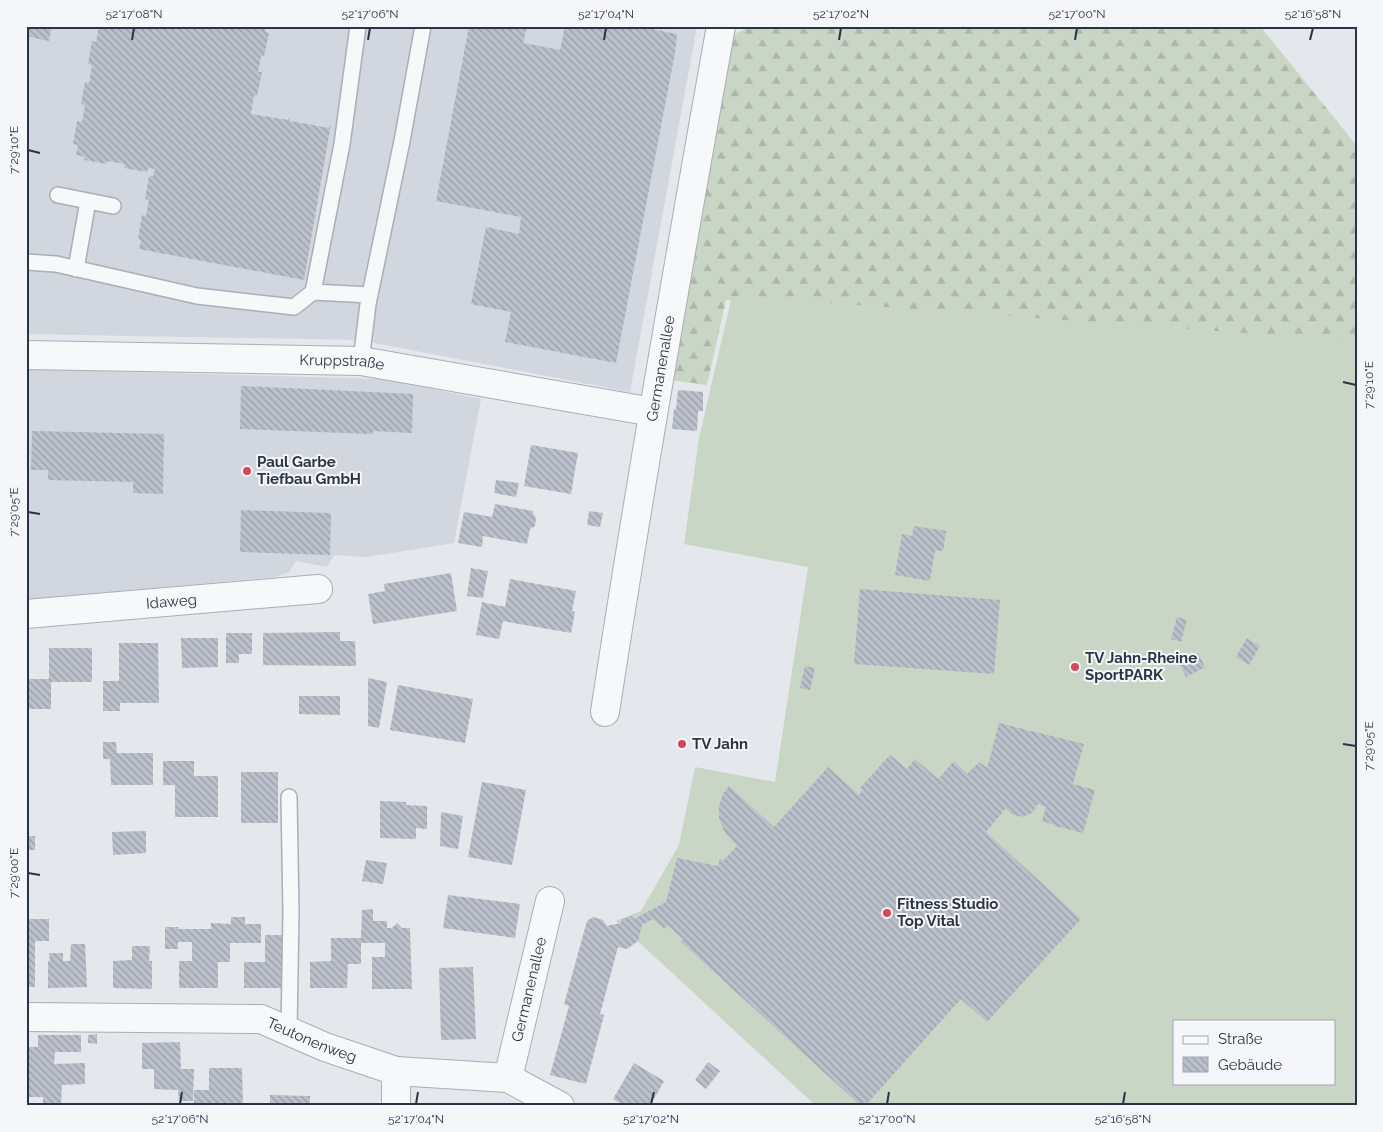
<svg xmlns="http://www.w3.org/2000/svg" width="1383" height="1132" font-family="Raleway,sans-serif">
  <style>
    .built { fill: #d2d6de }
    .forest { fill: url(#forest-firs) }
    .pitch { fill: #c9d6c5; fill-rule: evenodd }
    .building { fill: url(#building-back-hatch) }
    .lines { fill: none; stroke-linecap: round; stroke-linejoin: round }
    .service-casing { stroke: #a9aeb7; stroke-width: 18 }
    .minor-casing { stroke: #a9aeb7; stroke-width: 30 }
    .service { stroke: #f7f8fa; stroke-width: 15 }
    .minor { stroke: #f7f8fa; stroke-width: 28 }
    .ticks { fill: none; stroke: #2b3445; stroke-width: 2 }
    .poi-dot { fill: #d1495b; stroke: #f4f6f9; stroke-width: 2 }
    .labels { text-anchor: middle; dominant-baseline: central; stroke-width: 4; stroke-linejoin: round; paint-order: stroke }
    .street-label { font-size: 15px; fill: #2b3445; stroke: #f4f6f9 }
    .poi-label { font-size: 15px; font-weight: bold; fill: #2b3445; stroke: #f4f6f9; text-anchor: start }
    .neatline { fill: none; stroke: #2b3445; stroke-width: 2 }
    .ticks-label { font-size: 12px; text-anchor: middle; fill: #2b3445 }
  </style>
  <defs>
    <pattern id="forest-firs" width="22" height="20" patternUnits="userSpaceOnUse" patternTransform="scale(1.25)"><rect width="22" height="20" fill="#c9d6c5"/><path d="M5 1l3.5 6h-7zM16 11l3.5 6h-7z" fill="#adb8ab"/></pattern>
    <pattern id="building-back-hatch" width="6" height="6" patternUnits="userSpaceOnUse" patternTransform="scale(1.25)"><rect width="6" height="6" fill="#bbc0ca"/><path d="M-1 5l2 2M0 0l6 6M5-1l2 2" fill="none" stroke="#989da6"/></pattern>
  </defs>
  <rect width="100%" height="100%" fill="#e4e7ec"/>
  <!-- built -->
  <path class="built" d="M26,26H697L630,392L359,340L26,334Z
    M26,369L383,379L481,399L454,543L367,557L334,555L327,567L296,561L289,572L276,577L26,600Z"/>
  <!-- forest -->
  <path class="forest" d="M752,26H1260L1357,146V342L726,300L707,385L671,380L730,36Z"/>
  <!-- pitch -->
  <path class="pitch" d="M732,296L1357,341V1106H816L616,921L641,911L679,845L695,767L775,782L808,567L684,544L699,438ZM1174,1021H1334V1083H1174Z"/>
  <!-- building -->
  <path class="building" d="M29,26H52L49,41L29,37L26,44V28L29,29Z
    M99,26H266L265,32L269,33L264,56H261L258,72H262L257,96L254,95L251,114L288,120V118L290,119V121L329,128L331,124L304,280L139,249L141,240L138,239L142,215L146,216L149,200L145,199L149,176H153L155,169L148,168L147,172L124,168L125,164L108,161L107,164L84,160L85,157L76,155L78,145L73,144L77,121L82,122L85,105L81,104L85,82L89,83L92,65L88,64L92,41L96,42Z
    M469,26H527L523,43L560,50L565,26H636L677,34L675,53L616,363L505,342L511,312L471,304L486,227L519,234L521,217L436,201Z
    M241,386L413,394L412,433L373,431L372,434L240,429Z
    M678,390L703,392V411H698L697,431L672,429L674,409H676Z
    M32,431L164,434L163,494L133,493V482L48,480V470H31Z
    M531,445L578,453L571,494L524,486Z
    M496,480L519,483L516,497L494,493Z
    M495,504L533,511V513L536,518L535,526L530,529L527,544L483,536L482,547L458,543L464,512L492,517Z
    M241,510L331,513L330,555L240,552Z
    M589,511L603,513L600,527L587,525Z
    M914,526L946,531L943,551L935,550L930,581L895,575L902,534L912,536Z
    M471,568L488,571L483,598L467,596Z
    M451,573L457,611L373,624L368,594L385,591L384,584Z
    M510,579L576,591L572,611L575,612L571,633L503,621L499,639L476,635L482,602L505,607Z
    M860,589L1000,600L994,674L854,664Z
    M1177,617L1187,620L1181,642L1171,639Z
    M340,632V641H355L356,666L263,665V633Z
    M226,633H252V654H239V663H226Z
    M181,638H218V667L182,668Z
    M1247,638L1260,646L1249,665L1236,657Z
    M119,643H158L159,703H120V711H103V681H119Z
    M49,648H92V682H51V709H26V679H49Z
    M1198,653L1205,667L1186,677L1179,664Z
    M805,666L815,668L810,690L800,688Z
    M368,678L387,682L379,728L368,726Z
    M398,685L473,699L465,743L390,730Z
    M299,696H340V715L299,714Z
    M999,723L1084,744L1073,784L1095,790L1083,833L1055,826V825L1042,821L1046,807L1038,804L1032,813L1022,817L1011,814L1006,808L986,832L1081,919L987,1022L961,999L865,1106H861L681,942L683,939L667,925L664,929L653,919L642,925L638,941L627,949L618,947L600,1014L604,1015L586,1084L550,1075L569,1006L564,1004L587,921L593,917L603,920L607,926L621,923L622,919L632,916L634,919L666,902L677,858L718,866L720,859L724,860L737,846L725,833L719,818V806L723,794L729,786L774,827L828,767L859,795L863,790L860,788L890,755L907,769L915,759L938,779L954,761L967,774L979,762L986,767L988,765Z
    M103,742H116L117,753H153V785H111L110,759H103Z
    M163,761H194V776H218V817H175V785H163Z
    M241,772H278V823H241Z
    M482,782L526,790L512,865L468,857Z
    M380,801L406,802V805L427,806V829L416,828V839L380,838Z
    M441,812L463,816L458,849L440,846Z
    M146,831V853L113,855L112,832Z
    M26,836H35V850H26Z
    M366,860L387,863L383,884L362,881Z
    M448,895L520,904L515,938L443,928Z
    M373,909V921H387V928H392L397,923L402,928H410L412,989H372V957H385V943H361V964H348L347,988H310V962L331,961V938H361L362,910Z
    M231,917H245V924H261V943H230V962H218V988H179V961H192V942H178V949H165V927H178V929H211V923L231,924Z
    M26,919H49V941H35V987H26V935H28L26,932Z
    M265,935H284V963H282L283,988H244V962H265Z
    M71,944H85L87,987L48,988V961H50L49,953H63V961H70Z
    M132,946H150L149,961H152V989L113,988V961L132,960Z
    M473,967L476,1039L441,1040L439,968Z
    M97,1034V1044L88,1043V1035Z
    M38,1035H81V1052H55L54,1064L85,1063V1084L62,1085L61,1104H43V1097H26V1047H38Z
    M180,1042L181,1069H194L193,1101H179L178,1090L154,1089V1069H142V1043Z
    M708,1062L720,1071L706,1089L695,1080Z
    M634,1063L664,1081L650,1106H625L613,1099Z
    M209,1068H242L243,1106H194V1090H209Z
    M270,1095L310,1096V1106H270Z"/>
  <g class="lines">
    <defs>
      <path id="service" d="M58,195L88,201L76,269
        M88,201L113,206
        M26,262L56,264L197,296L294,307L313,292L370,295
        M313,292L342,144L358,26
        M361,361L368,304L402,141L423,26
        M289,1031L291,912L289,797"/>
      <g id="minor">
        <path id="s1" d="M26,355L361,361L653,412"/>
        <path id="s2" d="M26,614L318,589"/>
        <path id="s3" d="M605,712C640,483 680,254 721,26"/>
        <path id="s4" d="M26,1017L261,1019L325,1047L396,1071L508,1078L560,1106"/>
        <path id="s5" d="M508,1078L550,901"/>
        <path d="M396,1106V1071"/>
      </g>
    </defs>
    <!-- service casing -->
    <use href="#service" class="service-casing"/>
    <!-- minor casing -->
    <use href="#minor" class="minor-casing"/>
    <!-- service -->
    <use href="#service" class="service"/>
    <!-- minor -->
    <use href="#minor" class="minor"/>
  </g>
  <!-- ticks -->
  <path class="ticks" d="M132,40L134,28M368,40L370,28M604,40L606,28M839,40L841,28M1075,40L1077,28M1310,40L1313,28M28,150L40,153M1343,382L1356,385M28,512L40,514M1343,744L1356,746M28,873L40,875M180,1104L182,1092M416,1104L418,1092M651,1104L654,1092M887,1104L889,1092M1123,1104L1125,1092"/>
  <!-- markers -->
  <g class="poi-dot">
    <circle cx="247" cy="471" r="5"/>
    <circle cx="1075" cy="667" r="5"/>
    <circle cx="682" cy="744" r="5"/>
    <circle cx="887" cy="913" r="5"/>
  </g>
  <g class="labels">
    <!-- street labels -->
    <g class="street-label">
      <text stroke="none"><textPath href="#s1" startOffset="316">Kruppstraße</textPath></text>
      <text stroke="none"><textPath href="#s3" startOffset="348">Germanenallee</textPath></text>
      <text stroke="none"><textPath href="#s2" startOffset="146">Idaweg</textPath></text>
      <text stroke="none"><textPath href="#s5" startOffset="91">Germanenallee</textPath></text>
      <text stroke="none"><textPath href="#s4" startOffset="290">Teutonenweg</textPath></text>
    </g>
    <!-- poi labels -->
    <g class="poi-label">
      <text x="257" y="462">Paul Garbe<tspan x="257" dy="17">Tiefbau GmbH</tspan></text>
      <text x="1085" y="658">TV Jahn-Rheine<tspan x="1085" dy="17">SportPARK</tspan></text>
      <text x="692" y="744">TV Jahn</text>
      <text x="897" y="904">Fitness Studio<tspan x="897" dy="17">Top Vital</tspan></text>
    </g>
  </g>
  <!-- border -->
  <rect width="1383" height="1132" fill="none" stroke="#f4f6f9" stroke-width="55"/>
  <!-- legend -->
  <rect x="1173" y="1020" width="162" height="65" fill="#f4f6f9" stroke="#a4a8b1"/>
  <rect x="1183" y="1036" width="25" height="8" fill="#f7f8fa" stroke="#a4a8b1"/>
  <text x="1218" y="1044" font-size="15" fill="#2b3445">Straße</text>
  <rect x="1183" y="1057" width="25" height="15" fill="url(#building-back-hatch)" stroke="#a4a8b1"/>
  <text x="1218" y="1070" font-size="15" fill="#2b3445">Gebäude</text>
  <rect x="28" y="28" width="1328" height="1076" class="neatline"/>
  <g class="ticks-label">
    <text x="134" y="18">52°17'08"N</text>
    <text x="370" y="18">52°17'06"N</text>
    <text x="606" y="18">52°17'04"N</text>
    <text x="841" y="18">52°17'02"N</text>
    <text x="1077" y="18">52°17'00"N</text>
    <text x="1313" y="18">52°16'58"N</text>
    <text transform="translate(14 150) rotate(-90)" y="4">7°29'10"E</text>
    <text transform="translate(1369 385) rotate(-90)" y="4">7°29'10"E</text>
    <text transform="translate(14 512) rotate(-90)" y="4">7°29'05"E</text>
    <text transform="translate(1369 746) rotate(-90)" y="4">7°29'05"E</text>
    <text transform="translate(14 873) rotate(-90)" y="4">7°29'00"E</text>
    <text x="180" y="1123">52°17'06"N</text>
    <text x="416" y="1123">52°17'04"N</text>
    <text x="651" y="1123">52°17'02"N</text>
    <text x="887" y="1123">52°17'00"N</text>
    <text x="1123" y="1123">52°16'58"N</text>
  </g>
</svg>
